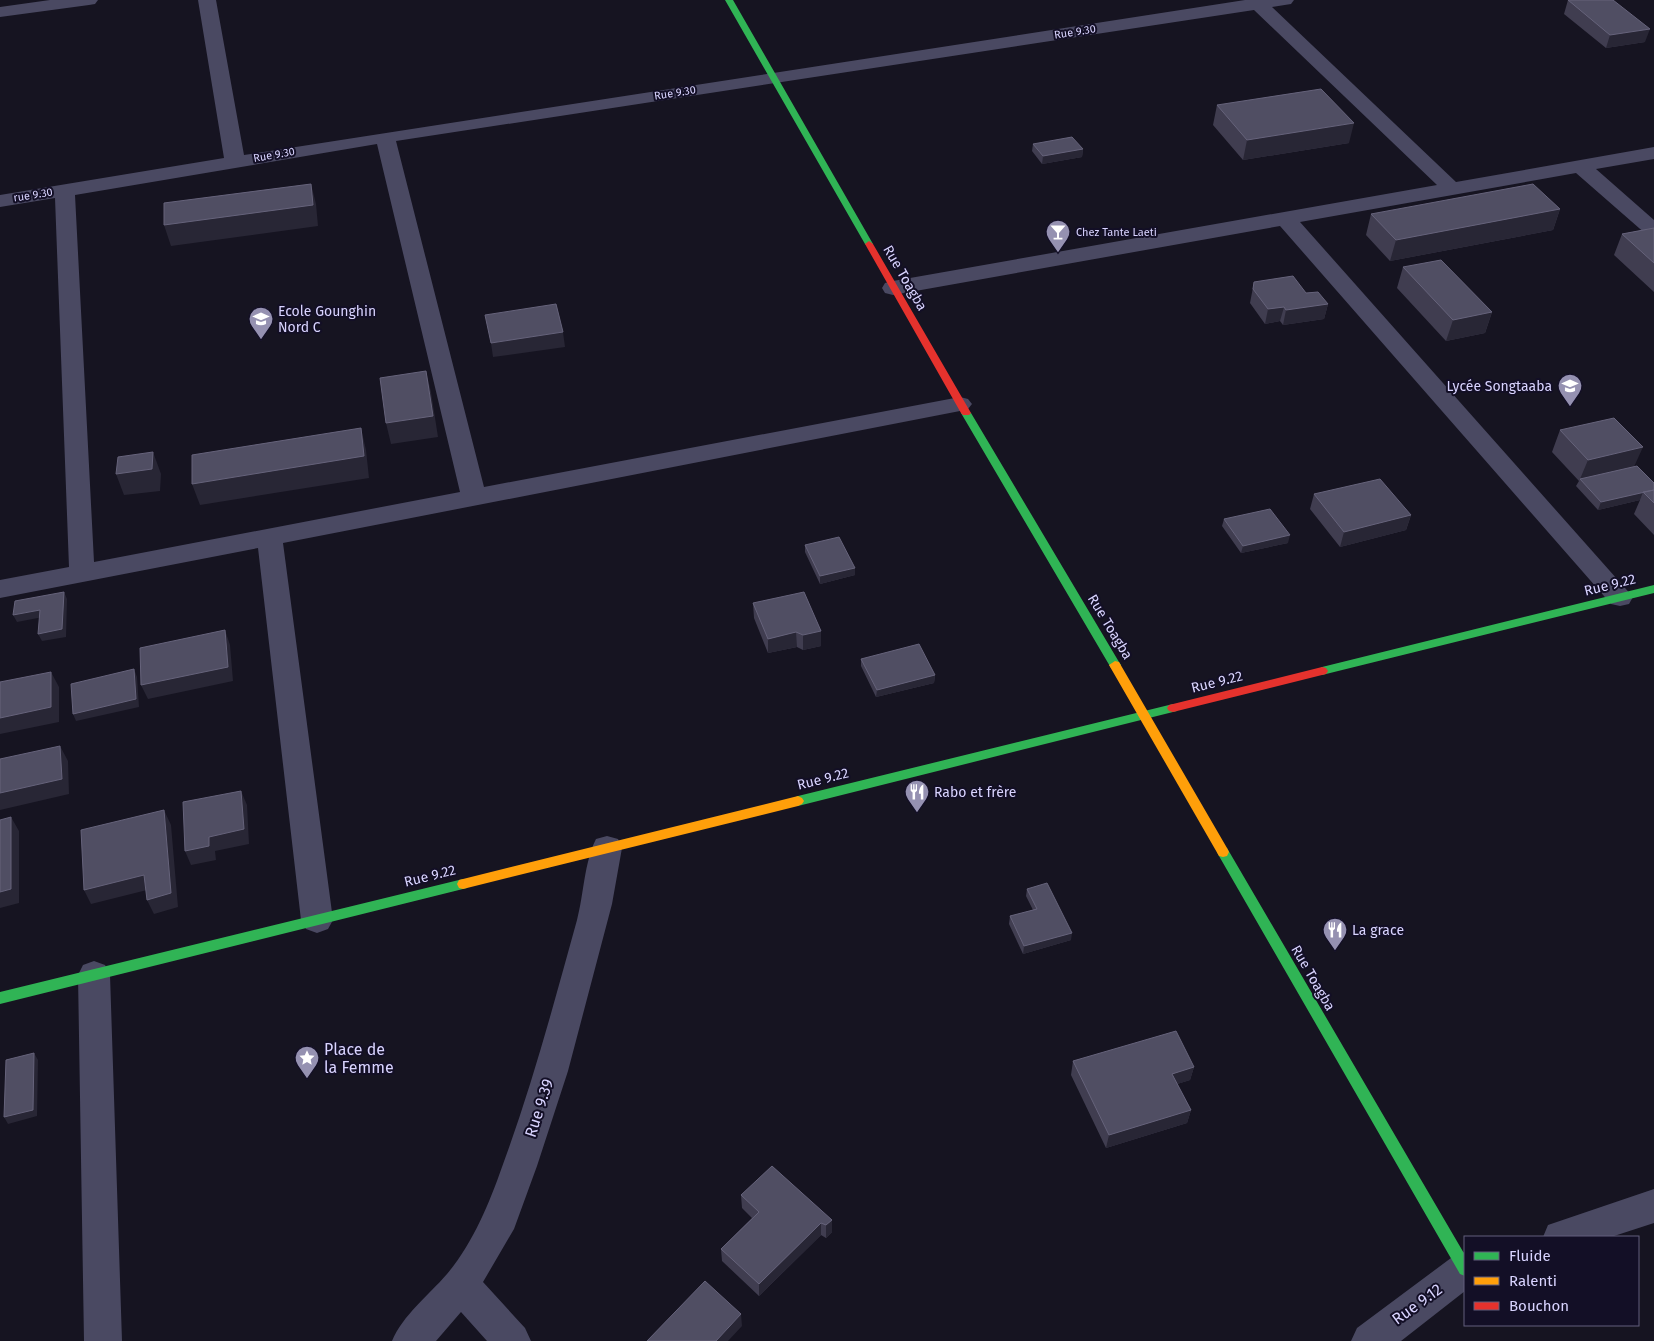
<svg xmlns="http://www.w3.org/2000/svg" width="1654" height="1341" font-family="'Fira Sans',sans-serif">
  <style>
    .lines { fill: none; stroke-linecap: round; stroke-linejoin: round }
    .street { fill: #4a4962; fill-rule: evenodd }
    .fast { fill: #30b455; fill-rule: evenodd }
    .slow { fill: #ff9f0a; fill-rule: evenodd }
    .jam { fill: #e5322d; fill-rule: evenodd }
    .wall { fill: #403d50 }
    .shaded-wall { fill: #282635 }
    .building { fill: #504e63; stroke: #66637b }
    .labels { text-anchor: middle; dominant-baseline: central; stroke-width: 4; stroke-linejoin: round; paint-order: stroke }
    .far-street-label { font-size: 11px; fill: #d9d4ff; stroke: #130f26 }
    .far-poi-label { font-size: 11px; fill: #d9d4ff; stroke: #130f26; text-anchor: start }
    .street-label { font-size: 14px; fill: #d9d4ff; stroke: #130f26 }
    .poi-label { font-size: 14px; fill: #d9d4ff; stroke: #130f26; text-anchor: start }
    .near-poi-label { font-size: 16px; fill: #d9d4ff; stroke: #130f26; text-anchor: start }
    .near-street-label { font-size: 16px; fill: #d9d4ff; stroke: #130f26 }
  </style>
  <rect width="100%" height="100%" fill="#161421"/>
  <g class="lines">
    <!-- street -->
    <path class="street" d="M50,0H98L95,4L89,5L0,17V7Z
      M198,0H216L244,155L1245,0H1294L1291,4L1272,7L1456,182L1654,147V159L1596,169L1654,220V237L1647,235L1576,173L1300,222L1633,597L1629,604L1620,606L1611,604L1280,226L893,295L885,293L882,288L885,283L893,281L1437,185L1254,10L396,141L484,487L960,397L968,399L972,404L968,409L960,411L283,543L333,920L328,929L317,933L306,929L301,920L258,548L0,598V580L69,567L55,198L0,207V195L224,158ZM377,144L460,492L94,562L75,195Z
      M607,836L618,839L622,848L612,904L568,1071L537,1166L514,1229L483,1282L525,1328L531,1341H487L461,1312L436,1341H392C403,1315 428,1296 447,1274C473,1243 489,1204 502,1167C532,1086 554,1003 577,920C584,894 584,863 596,839Z
      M94,961L105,965L110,975L122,1341H84L78,975L83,965Z
      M1654,1189V1223L1611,1237H1543L1548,1225Z
      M1464,1252L1465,1291L1401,1341H1351L1357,1328L1451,1258Z"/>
    <!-- fast -->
    <path class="fast" d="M725,0H733L873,244L872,246L869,247L865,244Z
      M966,410L971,413L1119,662L1121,665L1119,668H1111L961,413Z
      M1654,585V593L1322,675L1316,671L1322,667Z
      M1173,704L1177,705L1179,708L1177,711L798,806L794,804L792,801L794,798L798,796Z
      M1223,847L1227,848L1465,1255V1276L1460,1274L1219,856L1217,852L1219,848Z
      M463,879L467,880L469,884L467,888L463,889L0,1004V992Z"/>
    <!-- slow -->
    <path class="slow" d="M1115,661L1119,662L1227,848L1229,852L1227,856L1223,857L1219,856L1109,665Z
      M798,796L802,798L804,801L802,804L798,806L463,889L459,888L457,884L459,880L463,879Z"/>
    <!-- jam -->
    <path class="jam" d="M869,241L873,244L971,413L969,415H963L961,413L865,244Z
      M1322,667L1326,668L1328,671L1326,674L1173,712L1169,711L1167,708L1169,705L1173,704Z"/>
  </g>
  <!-- wall -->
  <path class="wall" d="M1568,0L1645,42L1606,48L1564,14Z
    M1217,105L1349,143L1243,160L1213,125Z
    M1033,144L1083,149L1082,157L1042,164L1032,151Z
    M1560,209L1553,230L1390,261L1366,235L1371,214Z
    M1654,228V292L1614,255L1622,234Z
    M1403,267L1492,312L1485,333L1446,341L1397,288Z
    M1254,282L1306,293L1328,304L1324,319L1283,325L1280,321L1265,324L1250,303Z
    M1560,430L1634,467L1654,483V535L1634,514L1640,500L1598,510L1576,486L1579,481L1552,452Z
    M1314,494L1411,515L1406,530L1340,547L1310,509Z
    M1224,519L1288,543L1241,553L1222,526Z
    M805,545L855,575L820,584L805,552Z
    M753,603L821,646L803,650L797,647L768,653L754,618Z
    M861,659L935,675L934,683L876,697L861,666Z
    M1027,889L1071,940L1023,954L1009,924L1010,916L1033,910L1026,896Z
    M1073,1061L1194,1067L1190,1080L1177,1084L1191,1110L1187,1123L1106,1148L1071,1075Z
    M741,1195L832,1220V1232L826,1238L821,1235L759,1296L722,1261L721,1249L752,1218L742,1208Z"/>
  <!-- shaded-wall -->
  <path class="shaded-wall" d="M1650,29L1645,42L1606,48L1610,35Z
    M1354,123L1349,143L1243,160L1247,140Z
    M1083,149L1082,157L1042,164L1043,156Z
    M311,184L316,204L318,226L171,246L164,225Z
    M1560,209L1553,230L1390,261L1396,240Z
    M1328,304L1324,319L1283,325L1286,310Z
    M1284,307L1280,321L1265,324L1268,309Z
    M1492,312L1485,333L1446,341L1453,320Z
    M563,332L565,347L493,357L491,343Z
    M426,371L431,392L438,437L391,444L386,423Z
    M361,428L366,450L369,478L200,505L192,484Z
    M1643,447L1633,469L1580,479L1588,460Z
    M153,452L161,474L160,491L124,495L116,474Z
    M1643,492L1640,500L1598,510L1601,502Z
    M1411,515L1406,530L1340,547L1344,532Z
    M1290,535L1288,543L1241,553L1243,546Z
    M855,568V575L820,584V576Z
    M64,592L67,599L66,637L42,641L38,634Z
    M40,610L43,617L17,622L13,615Z
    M225,630L230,645L233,681L148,699L141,685Z
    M821,631V646L803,650V635Z
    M796,632L797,647L768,653V639Z
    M134,669L137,677L139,707L76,721L73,714Z
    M51,672L59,687V722L0,734V718Z
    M935,675L934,683L876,697L877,690Z
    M60,746L68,761L69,794L0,810V793Z
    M241,791L247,805L249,844L215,851L216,860L191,865L185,851Z
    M164,810L171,825L178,907L154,914L147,900Z
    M11,817L19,831V903L0,908V892Z
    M144,875L151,889L91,904L84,890Z
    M1072,933L1071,940L1023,954L1024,946Z
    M34,1053L38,1060L37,1116L8,1124L4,1117Z
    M1194,1067L1190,1080L1168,1087L1172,1074Z
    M1191,1110L1187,1123L1106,1148L1109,1135Z
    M832,1220V1232L826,1238V1225Z
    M821,1223V1235L759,1296V1284Z
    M741,1314L742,1326L728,1341H716Z"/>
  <!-- building -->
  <path class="building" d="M1568,0H1613L1650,29L1610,35Z
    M1321,89L1354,123L1247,140L1217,105Z
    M1072,137L1083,149L1043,156L1033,144Z
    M311,184L313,205L164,225V203Z
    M1533,184L1560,209L1396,240L1371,214Z
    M1654,228V263L1622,234Z
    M1441,260L1492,312L1453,320L1403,267Z
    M1293,276L1306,293L1318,292L1328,304L1286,310L1284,307L1268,309L1253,289L1254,282Z
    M556,304L563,332L491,343L485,315Z
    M426,371L433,416L386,423L380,378Z
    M1614,418L1643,447L1588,460L1560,430Z
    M361,428L364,456L192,484V455Z
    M153,452L152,469L116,474L118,457Z
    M1637,466L1654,483V490L1601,502L1580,479Z
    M1380,479L1411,515L1344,532L1314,494Z
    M1654,490V503L1643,492Z
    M1270,509L1290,535L1243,546L1224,519Z
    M839,537L855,568L820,576L805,545Z
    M64,592L62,629L38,634L40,610L13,615L15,601Z
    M804,592L821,631L803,635L796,632L768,639L753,603Z
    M225,630L228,667L141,685L140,648Z
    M919,644L935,675L877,690L861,659Z
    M134,669L136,699L73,714L71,684Z
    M51,672V707L0,718V682Z
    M60,746L62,779L0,793V759Z
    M241,791L244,829L209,837V846L185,851L183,802Z
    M164,810L171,893L147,900L144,875L84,890L81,830Z
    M11,817V889L0,892V820Z
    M1047,883L1072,933L1024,946L1010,916L1037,909L1027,889Z
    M1176,1031L1194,1067L1172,1074L1191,1110L1109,1135L1073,1061Z
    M34,1053L33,1110L4,1117L6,1060Z
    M772,1166L832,1220L826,1225L821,1223L759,1284L721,1249L759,1212L741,1195Z
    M705,1281L741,1314L716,1341H647Z"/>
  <!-- icons -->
  <defs>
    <symbol id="bar-pin" viewBox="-11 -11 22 30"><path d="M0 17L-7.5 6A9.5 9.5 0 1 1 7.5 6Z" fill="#9591b1" stroke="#130f26"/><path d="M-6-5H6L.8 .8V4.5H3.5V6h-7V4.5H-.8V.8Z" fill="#fff"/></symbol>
    <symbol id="school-pin" viewBox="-11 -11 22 30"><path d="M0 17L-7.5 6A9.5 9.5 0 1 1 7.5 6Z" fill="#9591b1" stroke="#130f26"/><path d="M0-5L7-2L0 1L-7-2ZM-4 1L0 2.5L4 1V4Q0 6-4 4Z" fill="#fff"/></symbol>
    <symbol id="restaurant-pin" viewBox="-11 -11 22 30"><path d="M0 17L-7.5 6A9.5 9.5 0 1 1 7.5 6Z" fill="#9591b1" stroke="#130f26"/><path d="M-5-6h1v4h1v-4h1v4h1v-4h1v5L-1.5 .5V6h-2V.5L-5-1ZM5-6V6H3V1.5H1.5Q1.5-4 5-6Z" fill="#fff"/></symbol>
    <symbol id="sight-pin" viewBox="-11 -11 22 30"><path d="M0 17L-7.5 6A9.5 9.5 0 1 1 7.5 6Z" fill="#9591b1" stroke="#130f26"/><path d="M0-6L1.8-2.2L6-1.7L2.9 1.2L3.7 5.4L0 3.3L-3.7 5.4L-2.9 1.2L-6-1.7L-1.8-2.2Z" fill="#fff"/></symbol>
  </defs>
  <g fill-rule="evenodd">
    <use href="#bar-pin" x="1044" y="218" width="28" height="38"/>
    <use href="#school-pin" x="247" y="305" width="28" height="38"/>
    <use href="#school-pin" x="1556" y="372" width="28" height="38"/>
    <use href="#restaurant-pin" x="903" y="778" width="28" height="38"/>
    <use href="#restaurant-pin" x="1321" y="916" width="28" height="38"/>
    <use href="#sight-pin" x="293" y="1044" width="28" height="38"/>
  </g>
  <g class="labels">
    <!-- far-street labels -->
    <g class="far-street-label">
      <text transform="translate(1075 32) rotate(-9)">Rue 9.30</text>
      <text transform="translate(675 93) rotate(-9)">Rue 9.30</text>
      <text transform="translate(274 155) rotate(-10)">Rue 9.30</text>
      <text transform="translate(33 195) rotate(-9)">rue 9.30</text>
    </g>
    <!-- far-poi labels -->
    <g class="far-poi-label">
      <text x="1076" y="232">Chez Tante Laeti</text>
    </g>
    <!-- street labels -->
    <g class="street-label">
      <text transform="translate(905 278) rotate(60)">Rue Toagba</text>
      <text transform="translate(1610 585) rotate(-14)">Rue 9.22</text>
      <text transform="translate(1110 627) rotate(59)">Rue Toagba</text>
      <text transform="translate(1217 682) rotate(-14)">Rue 9.22</text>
      <text transform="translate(823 779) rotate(-14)">Rue 9.22</text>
      <text transform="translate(430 876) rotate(-14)">Rue 9.22</text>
      <text transform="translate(1313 978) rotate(60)">Rue Toagba</text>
    </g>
    <!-- poi labels -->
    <g class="poi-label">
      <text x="278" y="311">Ecole Gounghin<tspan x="278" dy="16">Nord C</tspan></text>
      <text x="1552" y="386" text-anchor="end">Lycée Songtaaba</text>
      <text x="934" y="792">Rabo et frère</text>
      <text x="1352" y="930">La grace</text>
    </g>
    <!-- near-poi labels -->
    <g class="near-poi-label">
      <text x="324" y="1049">Place de<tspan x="324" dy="18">la Femme</tspan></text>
    </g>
    <!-- near-street labels -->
    <g class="near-street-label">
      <text transform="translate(539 1108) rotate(-72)">Rue 9.39</text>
      <text transform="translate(1417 1304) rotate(-36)">Rue 9.12</text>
    </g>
  </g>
  <!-- legend -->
  <rect x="1464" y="1236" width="175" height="90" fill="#130f26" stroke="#625e7d"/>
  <rect x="1474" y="1252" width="25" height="8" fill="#30b455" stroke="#625e7d"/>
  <text x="1509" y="1261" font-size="15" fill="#d9d4ff">Fluide</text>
  <rect x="1474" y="1277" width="25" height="8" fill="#ff9f0a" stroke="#625e7d"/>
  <text x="1509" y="1286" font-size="15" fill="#d9d4ff">Ralenti</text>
  <rect x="1474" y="1302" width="25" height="8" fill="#e5322d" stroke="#625e7d"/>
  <text x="1509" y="1311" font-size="15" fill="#d9d4ff">Bouchon</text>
</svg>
